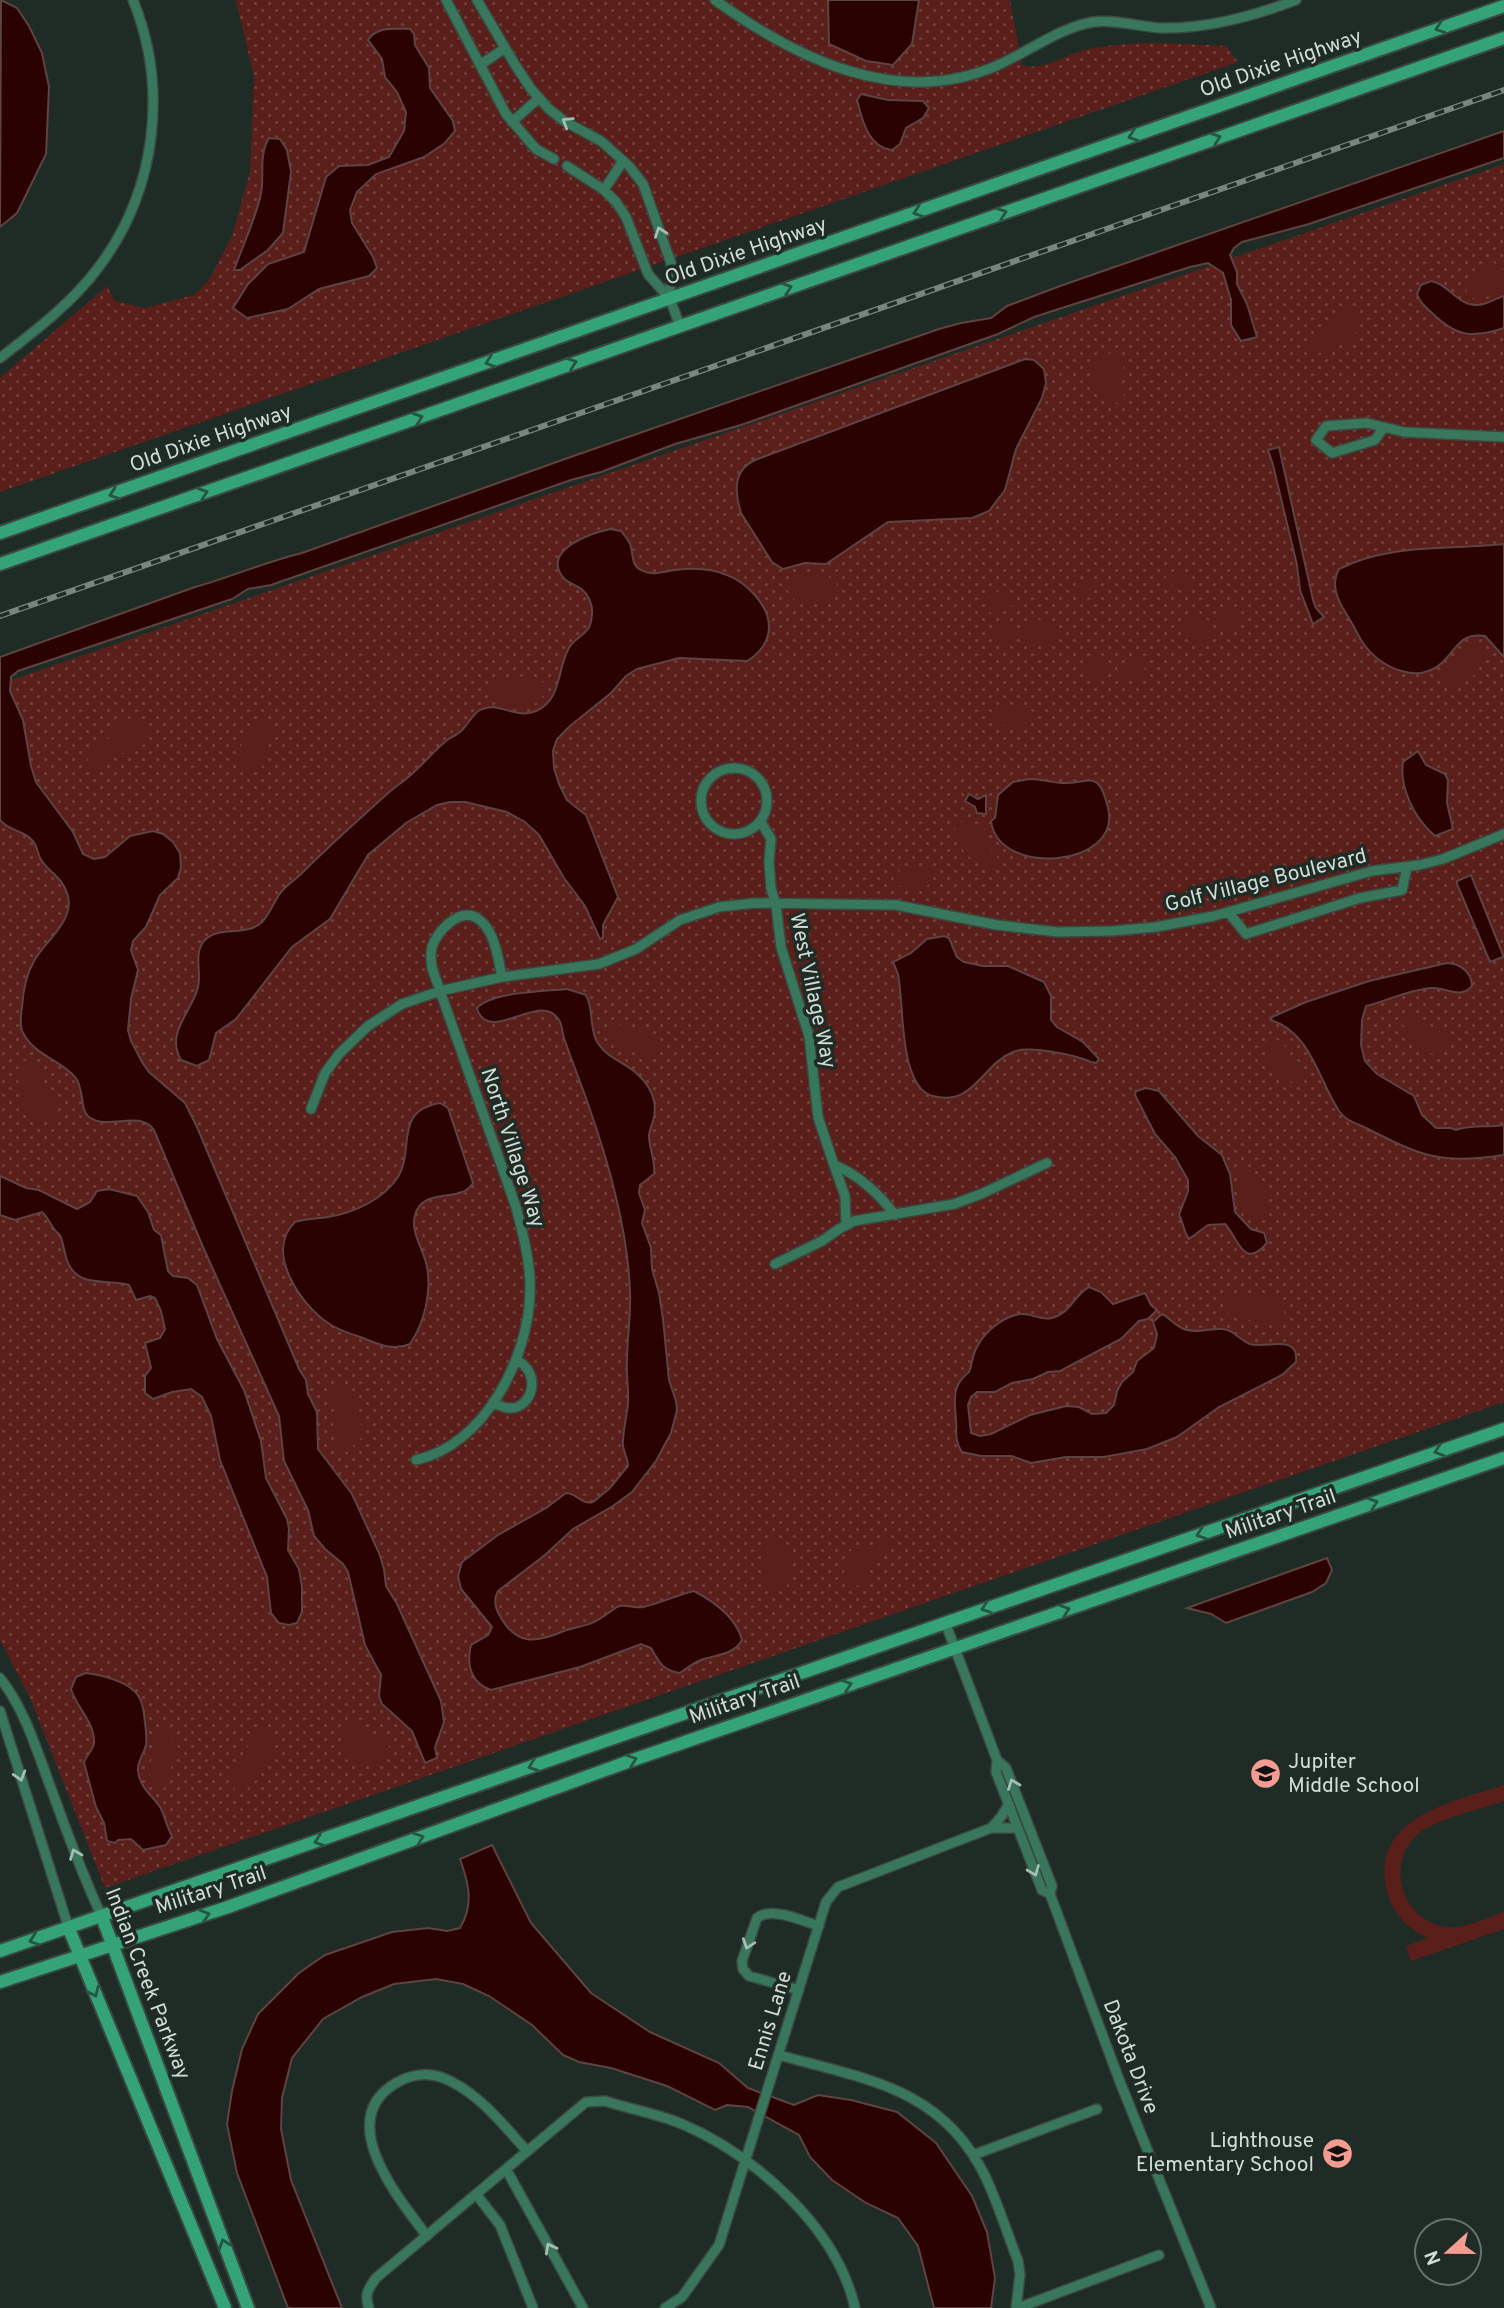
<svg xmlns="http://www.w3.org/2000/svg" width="1504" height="2308" font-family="Overpass,sans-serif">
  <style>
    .grass { fill: url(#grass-dots) }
    .pitch { fill: #5a1f1a }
    .water { fill: #2b0202; stroke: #5d4342; stroke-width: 2 }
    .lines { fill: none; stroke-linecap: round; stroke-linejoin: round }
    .street-casing { stroke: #3b4841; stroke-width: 12 }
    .secondary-casing { stroke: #3b4841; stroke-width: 16 }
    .street { stroke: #38775b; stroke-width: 9 }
    .secondary { stroke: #34a377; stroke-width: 12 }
    .rail-casing { stroke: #79847e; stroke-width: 6 }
    .rail { stroke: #1e2c25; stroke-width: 3.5; stroke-dasharray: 10; stroke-linecap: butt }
    .oneway { stroke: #265642 }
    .oneway2 { stroke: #a4beb2 }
    .labels { text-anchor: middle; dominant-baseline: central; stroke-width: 7; stroke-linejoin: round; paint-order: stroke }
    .street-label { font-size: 21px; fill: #d3dcd7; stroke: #1e2c25 }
    .poi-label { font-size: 21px; fill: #d3dcd7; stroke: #1e2c25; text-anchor: start }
  </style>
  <defs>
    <pattern id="grass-dots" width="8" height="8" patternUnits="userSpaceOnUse" patternTransform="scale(1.75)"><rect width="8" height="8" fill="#5a1f1a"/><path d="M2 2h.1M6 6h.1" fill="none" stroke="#713f3b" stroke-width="1.8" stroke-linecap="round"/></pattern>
  </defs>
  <rect width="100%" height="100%" fill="#1e2c25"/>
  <!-- grass -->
  <path class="grass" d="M236,0H828L829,44H912L919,0H1010L1022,65C1043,72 1068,53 1089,49C1136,40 1179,44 1226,46L1238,62L0,492V378L107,286L115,301L145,308L194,295L209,280L232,236L250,172L254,77Z
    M1504,164V1402L105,1888L30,1698L0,1640V684Z"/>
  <!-- pitch -->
  <path class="pitch" d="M1488,262H1493L1504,271V290L1481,299L1472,298L1466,291L1470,280Z
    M1350,308L1358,313C1364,342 1335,348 1314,355L1307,347L1311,336L1330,324L1345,309Z
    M1110,353L1121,356L1125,362L1121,378L1124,397L1117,403C1092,403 1093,380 1093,362L1096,358Z
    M807,572C817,575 833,574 837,585L828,598L811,606C798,605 790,597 785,585L791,576Z
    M1168,573H1186L1189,575L1192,582C1184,592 1172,588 1165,579Z
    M1075 588a8 8 0 1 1 16 0a8 8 0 1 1-16 0Z
    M999,591C1024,596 1014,613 993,614C980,607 988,596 999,591Z
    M1232,607L1241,611L1242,620L1235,628L1221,629L1216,623L1218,616Z
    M1194,613H1199L1211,623V634L1201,642L1189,640L1182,630L1184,619Z
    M1044,619L1056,626L1059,633L1055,644C1045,647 1030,643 1024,636V629L1035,621Z
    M994 632a11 11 0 1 1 22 0a11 11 0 1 1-22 0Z
    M1469,641L1481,643C1491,662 1466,690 1451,686C1447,685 1445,681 1443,678V671Z
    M1138,653L1146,658L1144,674L1137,679L1119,677L1117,669L1119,666Z
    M1086 667a12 12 0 1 1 24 0a12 12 0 1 1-24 0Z
    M533,676L543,682L547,687C541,713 501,713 490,692C497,675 517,677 533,676Z
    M1003,703L1030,709L1033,713L1032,721L1020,730C1010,730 996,722 991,714L993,708Z
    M134,717L141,718L149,728C148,752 131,750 113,756L101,772L93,771L88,766L87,753L107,740L118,723Z
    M267,718L272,720L276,732L269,744L263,766L249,774L238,768L236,754C242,744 257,722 267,718Z
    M964,821L984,828L992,852L999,859L998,865C980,874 957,848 954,831L958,824Z
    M916,865L927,867C933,877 930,888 919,891L895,885L893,877L895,873Z
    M1413,1010L1434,1029L1449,1036V1044L1443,1052C1416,1060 1411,1040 1402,1022L1406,1013Z
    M618,1024L636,1031L653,1033L659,1041L657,1057L649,1060C644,1057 638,1053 632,1052C619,1050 610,1047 605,1032L609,1026Z
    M1278,1040L1284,1045L1290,1056L1303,1065L1304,1075L1296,1083L1281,1079L1267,1067C1263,1054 1264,1043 1278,1040Z
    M24,1061H36C43,1067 41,1072 44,1081C47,1095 62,1101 55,1117C25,1138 15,1084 19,1065Z
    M1245,1167L1255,1174L1269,1191L1266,1217L1260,1223C1237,1222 1236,1190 1237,1171Z
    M1235,1293L1273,1294L1283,1308L1287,1320L1280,1326L1229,1316L1224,1305L1228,1296Z
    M342,1387L353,1394L363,1431L362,1437L347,1452L337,1446L333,1433L334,1410L331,1395L336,1388Z
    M771,1537C796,1539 793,1569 787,1586L778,1592H773L764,1583L761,1549L763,1544Z
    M884,1541L890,1545V1550L872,1567L864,1582L857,1586L848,1583L844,1572L849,1552L857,1547H868Z
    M351,1718C359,1721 361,1727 369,1732C374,1735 381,1733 386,1737C397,1746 380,1758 373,1764H354L346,1759L340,1730L343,1722Z
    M158,1728L166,1730L179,1748L172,1761L169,1782L163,1789L154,1786C145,1770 152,1762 154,1746C155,1739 154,1734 158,1728Z
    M262,1729C292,1741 259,1778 246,1790H235L231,1781L233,1775L252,1739Z
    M1504,1785V1801C1479,1810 1433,1819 1415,1837C1385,1868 1404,1922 1447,1927C1466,1929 1486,1918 1504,1912V1929L1411,1961L1406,1946L1428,1938C1408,1929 1392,1913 1387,1891C1369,1817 1453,1802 1504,1785Z"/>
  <!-- water -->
  <path class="water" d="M1,0L17,8L29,26L42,53L49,87L46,154L17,213L0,227Z
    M828,0H919L912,44L893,65L866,61L829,44Z
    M410,29L414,34L415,45L429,68L430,88L453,121L455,131L445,143L424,157L376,174L357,192L350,210L352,223L373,257L377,268L369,276L319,289L288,309L247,318L233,308L248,284L268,264L304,252L326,177L339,166L368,165L389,157L404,131L406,112L397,92L385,77L382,59L368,40C377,26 395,29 410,29Z
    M861,94L888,100L923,101L929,108L923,118L906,128L900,144L892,150C868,147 862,120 857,100Z
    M1504,131V158L1309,224L1242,242L1234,248L1230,255L1237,272V284L1247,304L1257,337L1241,341L1231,325V300L1223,273L1208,263L1190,267L1034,317L998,334L741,425L675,444L601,472L571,480L271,585L248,589L232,599L18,671L11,677L10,691L23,720L31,766L36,782L73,832L83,854L94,859L105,857L130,836L153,831L163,834L173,842L180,853L181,867L178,878L160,895L146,927L133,941L131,950L138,970L131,999L128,1030L131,1041L142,1062L149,1072L185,1103L197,1127L299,1369L306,1380L308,1394L317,1412L318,1449L352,1494L379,1553L384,1569L386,1586L397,1604L441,1701L444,1722L435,1747L437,1758L425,1763L412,1731L382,1704L379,1696L381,1675L365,1645L348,1572L343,1564L325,1549L314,1536L308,1510L284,1461L279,1416L203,1247L154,1130C139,1109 108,1131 89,1117C80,1111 84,1089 76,1078C62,1060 36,1057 23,1033C19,1026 21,1016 22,1007C23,992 26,975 34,961C45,941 74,922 68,896C63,876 47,872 40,858C37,851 37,844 31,839C22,830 9,831 0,820V657L195,587C231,577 265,562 302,553L562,460L939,329L961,323L991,318L1007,306L1063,285Z
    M269,138L280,139L287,150L291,172L283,233L268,250L240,270H234C241,250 261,206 262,186C263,170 260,152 269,138Z
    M1431,281C1449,284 1457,305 1476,305C1486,306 1495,298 1504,296V328C1471,339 1455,336 1431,312C1424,306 1420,302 1417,294L1421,285Z
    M1025,359L1034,360L1044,369L1046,383L1042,398L1016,449L1005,490L989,511L972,518L888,522L826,564L805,563L783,569L772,562L741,513C735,493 732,471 755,460Z
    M1279,447L1313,600L1316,608L1324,617L1313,624L1300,590L1297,565L1273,465L1268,450Z
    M610,529L621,531C624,535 628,539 630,544C634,554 630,566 643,571C652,576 665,571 675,570C704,566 733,571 754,594C762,603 769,614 769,627C769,642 759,654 747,661L679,658L637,669L626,676L611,693L570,726L557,739L553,751L554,768L559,784L567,800L586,815L618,897L603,925V938L600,939L585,906L564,878L539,835L525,822L507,812L465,802H450L437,805L406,823L368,855L330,919L292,947L236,1019L216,1033L209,1060L197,1066L181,1060C165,1033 192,1012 198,987C202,972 193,955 204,941C218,925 247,937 262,922C271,913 274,900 282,891C288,884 296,879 302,873C329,846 358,820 387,794C396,786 406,780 415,771C426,761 435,750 446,741C451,737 458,735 463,729C469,723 472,715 480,710C498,700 515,720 536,711C562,700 557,668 569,648C574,638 587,635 590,625C592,619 593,609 591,604C585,583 569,587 562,576C543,549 592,533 610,529Z
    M1504,544V657L1485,636C1461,632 1457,648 1443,662C1417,686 1380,667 1363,643C1357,634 1353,624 1347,615C1338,601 1330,585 1339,569C1390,543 1449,550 1504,544Z
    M1418,751L1426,765L1445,774L1448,780L1447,803L1453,829L1435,836C1415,819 1399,788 1403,762Z
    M1029,779C1040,779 1050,782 1061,783C1089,785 1098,766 1108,808C1123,867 998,878 991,821L995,818L998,795L1013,782Z
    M969,794L978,799L986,795V814L977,813L975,807L965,801Z
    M1471,875L1503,955V957L1490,962L1457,884V881Z
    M944,936L949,938L957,957L964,962L983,966H1008L1044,982L1051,996V1020L1057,1027L1083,1042L1099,1059L1096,1063L1091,1062C1076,1055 1028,1045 1013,1052C982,1064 974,1107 933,1096C919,1093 913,1077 909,1064C901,1035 903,1003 898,974L893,962L911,953L927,939Z
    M1447,963C1459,963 1472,972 1472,986C1460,1000 1446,987 1431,988C1409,990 1386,1001 1366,1006L1362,1020L1361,1045L1365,1061L1377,1074L1414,1096L1422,1115L1436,1128H1451L1456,1130C1472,1124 1488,1128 1504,1125V1155C1441,1165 1421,1156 1366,1128C1356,1123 1346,1121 1339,1111C1318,1079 1311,1033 1271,1020L1272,1017L1306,1002L1369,981Z
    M567,989L586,995C594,1010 589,1027 597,1042C606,1057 623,1062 635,1072C650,1085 659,1101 653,1121C652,1126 649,1130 649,1136C649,1149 656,1161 654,1174L640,1185L639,1193L645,1210L642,1223L651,1248L652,1269L659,1293L663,1319L669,1380L676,1401L677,1410L671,1433L656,1461L632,1492L613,1506L573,1529L545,1555L498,1591C493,1600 495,1608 500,1616C516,1646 536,1643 564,1631C574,1627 585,1627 594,1622C603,1618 609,1612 617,1607C625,1603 634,1609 643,1607C661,1603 677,1595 694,1591C715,1602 736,1617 742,1640C734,1655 715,1655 701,1660C693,1663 687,1668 680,1673C663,1671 659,1662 651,1648L641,1644L580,1667L491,1690C471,1683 466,1665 471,1645L488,1635L492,1627L461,1589L458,1576L462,1562L498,1535L546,1508L566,1493C577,1493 581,1505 593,1502L610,1488L628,1466C628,1459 624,1453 623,1446C622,1433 627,1417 628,1404C629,1390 626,1376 627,1361C627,1338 631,1315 630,1292C628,1229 608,1160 587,1101C580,1081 572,1061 565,1041C562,1034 563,1027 559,1020C541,989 488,1047 477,1008C490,992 546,991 567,989Z
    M1146,1088L1159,1091L1198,1136L1222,1155L1230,1174L1235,1212L1251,1229L1264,1233L1267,1243C1243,1271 1238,1237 1225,1224L1208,1225L1189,1239C1184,1233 1184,1224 1179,1215L1188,1191V1180L1175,1157L1155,1134L1135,1095L1136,1091Z
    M440,1103L448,1108L473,1183C461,1204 423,1186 415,1215C410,1232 424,1250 427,1267C432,1293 424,1323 410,1344C394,1351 379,1345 363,1338C352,1334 339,1331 328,1323C301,1305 264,1252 295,1222C305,1218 317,1219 328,1217C353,1213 383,1200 398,1177C415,1149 393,1111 440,1103Z
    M0,1176L26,1188L39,1190L77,1209L90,1202L97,1191L109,1189L137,1196L148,1212L154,1230L161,1235L168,1271L173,1276L188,1278L197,1285L217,1339L244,1390L261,1441L266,1478L287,1519L289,1529L288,1550L299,1569L302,1587V1612L297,1623L289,1625L279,1623L271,1613L267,1577L220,1460L211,1416L202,1397L191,1389L172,1392L153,1399L145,1393V1376L151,1368L145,1343L160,1338L165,1329L161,1311L155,1298L150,1296L136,1300L129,1285C107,1279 79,1288 68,1263C64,1254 64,1244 60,1235C51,1229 50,1219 42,1212L15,1220L0,1215Z
    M1089,1287L1101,1292L1113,1304L1145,1293L1151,1305L1157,1310L1148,1319L1139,1321L1121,1339L1060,1371L1048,1372L1033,1379L1012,1383L995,1392H977L971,1397L968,1405L971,1433L980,1436L991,1434L1030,1415L1066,1406L1079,1407L1092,1414L1106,1413L1114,1405L1117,1391L1122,1382L1133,1372L1137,1361L1154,1348L1157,1334L1153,1322L1162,1314C1170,1318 1175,1326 1184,1329C1197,1334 1209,1328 1222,1329C1235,1330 1239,1340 1250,1344C1266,1349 1299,1333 1296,1362L1282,1375L1219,1407L1177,1437L1147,1449L1104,1457H1066L1031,1463L1012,1456H981L962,1452C954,1441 957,1432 956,1419C954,1399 952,1385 969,1372C972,1365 972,1358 975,1351C982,1334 1001,1317 1020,1314C1032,1313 1041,1321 1052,1318C1072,1312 1074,1295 1089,1287Z
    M1327,1558L1332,1570L1326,1583L1312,1592L1226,1623L1211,1614L1187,1608Z
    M86,1673C102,1675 131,1682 139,1697C144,1705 144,1715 145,1723C146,1730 147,1738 146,1745C144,1754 137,1761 138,1771C140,1788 152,1795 160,1807C164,1813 167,1828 172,1836L166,1845L143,1850L131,1839L118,1840L115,1843L107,1841L104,1823L96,1807L84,1763C86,1755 93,1751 94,1743C95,1722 76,1707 71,1689L76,1677Z
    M492,1845L531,1923L591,1993L650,2032L719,2063L748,2088L794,2105L818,2095L851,2100L897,2112L936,2143L972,2196L987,2232L995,2278L991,2308H934L918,2246L898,2218L866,2203L832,2180L810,2157L799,2135L748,2107L727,2105L715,2110L667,2086L611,2068L579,2062L563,2055L532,2025L489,1996L463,1984L436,1979L394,1984L362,1997L323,2019L292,2058L282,2098L281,2129L291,2180L342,2308H288L237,2173L227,2124L232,2091L242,2049L258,2014L299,1973L325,1955L392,1932L428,1928L447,1931L460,1928C474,1904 469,1884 460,1859Z"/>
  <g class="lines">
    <defs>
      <path id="street" d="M446,0L506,114L536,149L554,159
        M477,0L514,63L531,89L548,108L564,121L601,141L629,166L643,184L671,263L670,299L680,326
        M715,0C796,58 897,109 996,66C1026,53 1061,27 1093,22C1115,19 1139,27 1162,28C1208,29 1254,16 1296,0
        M480,65L505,48
        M512,122L539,98
        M567,166L604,190L616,202L626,217L648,274L670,299
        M604,190L623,161
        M0,358C35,331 72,303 98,268C156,192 169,89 133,0
        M1384,427L1375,440L1332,453L1316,440L1326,426L1367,423L1404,432L1504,437
        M701 801a33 33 0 1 1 66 0a33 33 0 1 1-66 0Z
        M761,822L771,839L769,862L771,888L776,905L781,947L809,1036L818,1117L834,1165C858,1174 880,1195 895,1215
        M1229,913L1246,934L1360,898L1402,890L1407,867
        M311,1109L325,1073L339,1054L368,1026L402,1004L440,991L502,977L599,964L636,949L680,920L719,907L755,903L896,905L997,925L1058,932L1112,931L1156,927L1214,916L1372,871L1419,865L1443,859L1504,834
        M834,1165L845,1196L846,1224
        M775,1264L822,1241L839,1229L854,1221L954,1204L981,1194L1047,1163
        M493,1402C498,1405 504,1408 509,1408C532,1410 543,1372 516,1360
        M416,1460C485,1445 529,1357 530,1292C531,1263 523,1234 516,1207L432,968C431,961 430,954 432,947C437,931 460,907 477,918C495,929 498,959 502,977
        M945,1622L997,1760L996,1772L1042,1890L1050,1894
        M0,1678C26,1711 37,1752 52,1791C67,1833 83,1876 102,1917
        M0,1711L69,1929
        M997,1760L1006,1768L1052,1886L1050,1894L1120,2082L1211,2308
        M991,1828L1001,1817L1009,1804
        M799,1990L749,1976L743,1969L742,1961L757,1918C772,1906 802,1921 819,1926
        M779,2055C864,2079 942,2087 985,2176C998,2203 1007,2233 1018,2261L1020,2275L1016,2308
        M973,2155L1097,2109
        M506,2169L583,2308
        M476,2194L500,2225L533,2308
        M427,2236C399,2199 333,2120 396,2083C414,2072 434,2072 452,2082C482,2097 505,2127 527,2151
        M369,2308C364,2295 368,2289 376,2278L586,2102L605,2101C630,2109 658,2114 682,2124C756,2156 837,2228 855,2308
        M665,2308L682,2297L719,2245L826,1902L838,1887L991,1828H1018
        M1018,2308L1159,2255"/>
      <path id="secondary" d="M0,533L1504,6
        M0,564L1504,38
        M102,1917L248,2308
        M69,1929L225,2308
        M0,1951L1504,1429
        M0,1982L228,1907L630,1761L1504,1458"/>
    </defs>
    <!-- street casing -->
    <use href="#street" class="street-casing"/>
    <!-- secondary casing -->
    <use href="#secondary" class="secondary-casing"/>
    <!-- street -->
    <use href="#street" class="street"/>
    <!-- secondary -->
    <use href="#secondary" class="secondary"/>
    <defs>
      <path id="rail" d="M0,616L1504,90"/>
    </defs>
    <!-- rail casing -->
    <use href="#rail" class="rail-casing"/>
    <!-- rail -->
    <use href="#rail" class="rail"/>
  </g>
  <!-- one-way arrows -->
  <defs><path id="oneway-chevron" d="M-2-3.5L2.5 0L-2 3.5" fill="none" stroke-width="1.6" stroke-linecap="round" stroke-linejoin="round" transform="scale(1.75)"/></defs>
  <g class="oneway">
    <use href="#oneway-chevron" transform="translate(1440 28) rotate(161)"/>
    <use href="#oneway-chevron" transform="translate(1133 136) rotate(161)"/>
    <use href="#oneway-chevron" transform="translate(1216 138) rotate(-19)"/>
    <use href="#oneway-chevron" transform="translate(918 212) rotate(161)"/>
    <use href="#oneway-chevron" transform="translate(1002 213) rotate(-19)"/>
    <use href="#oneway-chevron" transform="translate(787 288) rotate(-19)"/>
    <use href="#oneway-chevron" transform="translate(490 362) rotate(161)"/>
    <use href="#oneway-chevron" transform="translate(572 363) rotate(-19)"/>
    <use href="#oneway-chevron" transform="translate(418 418) rotate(-19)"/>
    <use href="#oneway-chevron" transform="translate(203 493) rotate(-19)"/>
    <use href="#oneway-chevron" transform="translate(114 494) rotate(161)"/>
    <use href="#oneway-chevron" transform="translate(1439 1451) rotate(161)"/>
    <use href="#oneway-chevron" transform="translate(1373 1503) rotate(-19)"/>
    <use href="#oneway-chevron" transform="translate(1201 1534) rotate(161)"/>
    <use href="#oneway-chevron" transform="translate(986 1608) rotate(161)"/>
    <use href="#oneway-chevron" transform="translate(1065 1610) rotate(-19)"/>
    <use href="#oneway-chevron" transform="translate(847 1685) rotate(-19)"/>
    <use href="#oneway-chevron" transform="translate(632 1760) rotate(-20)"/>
    <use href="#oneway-chevron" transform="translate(533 1766) rotate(161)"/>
    <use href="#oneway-chevron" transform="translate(419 1838) rotate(-20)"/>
    <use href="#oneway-chevron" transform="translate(319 1841) rotate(161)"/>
    <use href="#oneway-chevron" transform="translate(205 1915) rotate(-17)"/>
    <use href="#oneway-chevron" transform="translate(34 1940) rotate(162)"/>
    <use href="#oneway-chevron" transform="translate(94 1992) rotate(67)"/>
    <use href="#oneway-chevron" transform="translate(224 2244) rotate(-110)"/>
  </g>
  <g class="oneway2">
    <use href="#oneway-chevron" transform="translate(567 122) rotate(-148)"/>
    <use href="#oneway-chevron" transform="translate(660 232) rotate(-110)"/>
    <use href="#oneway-chevron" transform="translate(20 1776) rotate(73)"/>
    <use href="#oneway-chevron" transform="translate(1013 1784) rotate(-111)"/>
    <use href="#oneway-chevron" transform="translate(75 1854) rotate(-111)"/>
    <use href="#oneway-chevron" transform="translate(1034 1871) rotate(69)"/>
    <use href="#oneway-chevron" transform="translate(748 1944) rotate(109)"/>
    <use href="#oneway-chevron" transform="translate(550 2248) rotate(-118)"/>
  </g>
  <!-- icons -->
  <defs>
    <symbol id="school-disc" viewBox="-11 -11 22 22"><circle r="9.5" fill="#f59c91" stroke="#1e2c25"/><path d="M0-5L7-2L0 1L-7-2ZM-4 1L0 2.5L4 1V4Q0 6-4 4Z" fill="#111"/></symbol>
  </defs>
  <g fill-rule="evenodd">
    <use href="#school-disc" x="1248" y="1756" width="35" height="35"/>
    <use href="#school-disc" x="1320" y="2136" width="35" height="35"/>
  </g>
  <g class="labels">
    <!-- street labels -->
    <g class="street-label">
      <text transform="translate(1281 64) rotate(-19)">Old Dixie Highway</text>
      <text transform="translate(746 252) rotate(-19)">Old Dixie Highway</text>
      <text transform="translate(211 439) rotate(-19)">Old Dixie Highway</text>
      <text transform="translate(1266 881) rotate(-14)">Golf Village Boulevard</text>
      <text transform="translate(812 991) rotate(78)">West Village Way</text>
      <text transform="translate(512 1148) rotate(72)">North Village Way</text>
      <text transform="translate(1281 1515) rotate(-19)">Military Trail</text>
      <text transform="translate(745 1700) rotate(-19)">Military Trail</text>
      <text transform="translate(211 1891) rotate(-18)">Military Trail</text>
      <text transform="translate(147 1984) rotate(69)">Indian Creek Parkway</text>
      <text transform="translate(771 2021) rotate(-73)">Ennis Lane</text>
      <text transform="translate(1130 2057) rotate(69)">Dakota Drive</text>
    </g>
    <!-- poi labels -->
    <g class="poi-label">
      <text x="1288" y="1762">Jupiter<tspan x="1288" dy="24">Middle School</tspan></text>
      <text x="1314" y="2141" text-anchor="end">Lighthouse<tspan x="1314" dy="24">Elementary School</tspan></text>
    </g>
  </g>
  <!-- north arrow -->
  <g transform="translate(1448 2252) rotate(249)"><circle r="33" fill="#1e2c25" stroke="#66726c" stroke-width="2"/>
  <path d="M0-5L12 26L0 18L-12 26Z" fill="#f59c91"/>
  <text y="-10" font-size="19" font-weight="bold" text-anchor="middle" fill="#d3dcd7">N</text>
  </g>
</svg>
